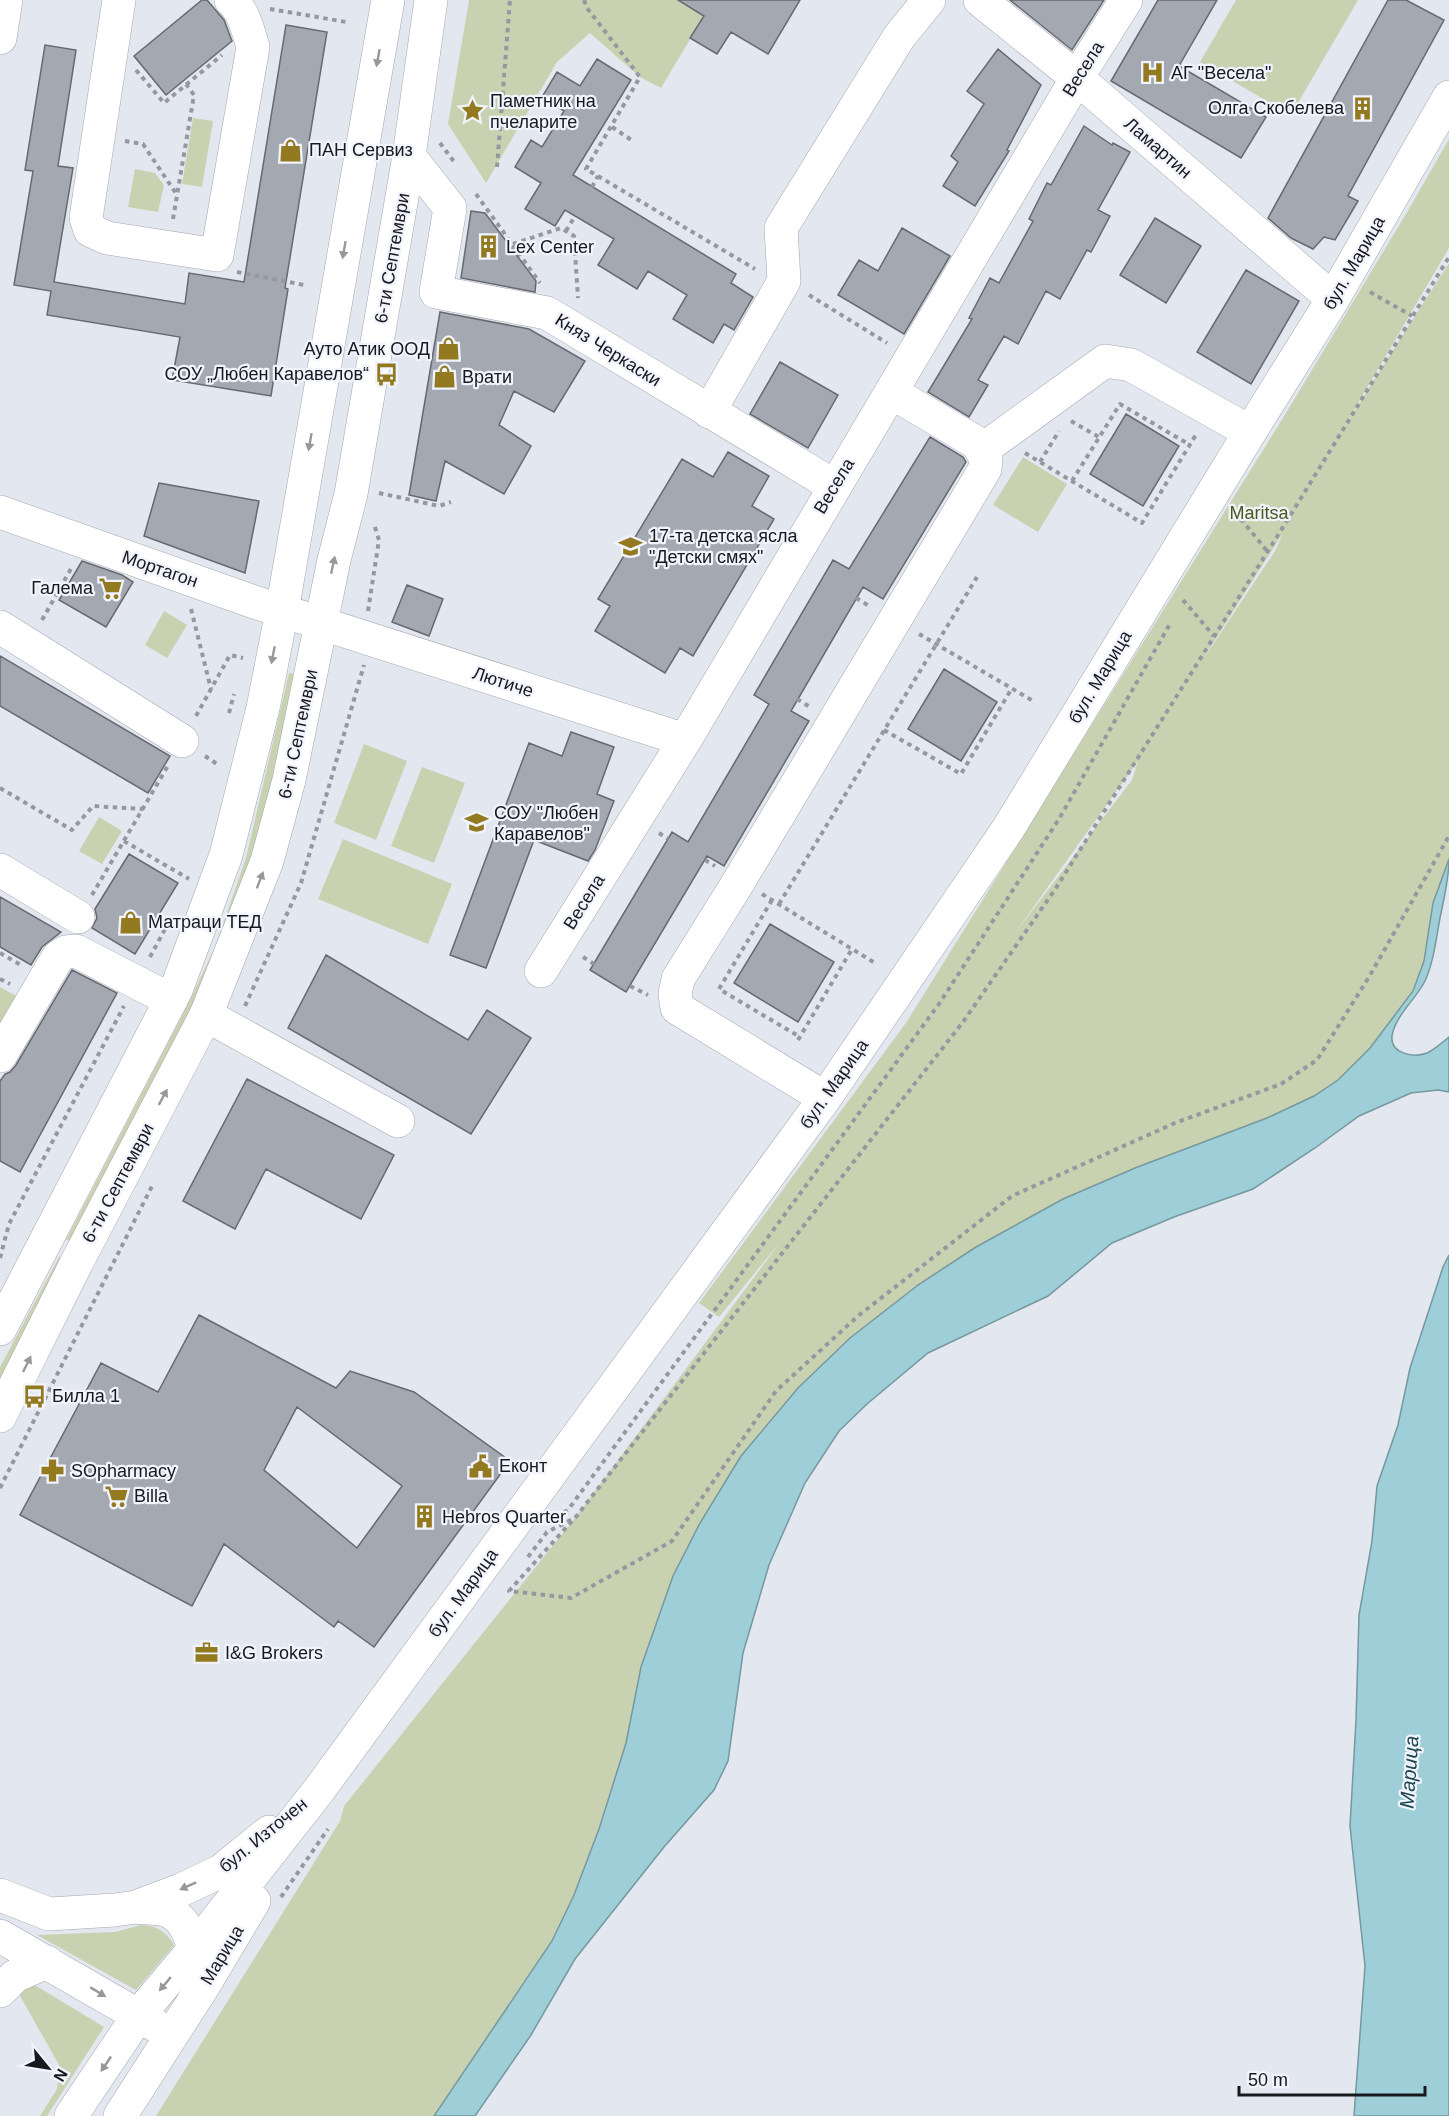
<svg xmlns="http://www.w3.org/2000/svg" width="1449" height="2116" font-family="Arial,sans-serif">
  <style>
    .green { fill: #c9d2b0; fill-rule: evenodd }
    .water { fill: #9eced7; stroke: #76989f; stroke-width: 1.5 }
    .building { fill: #a4a8b0; stroke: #666971; stroke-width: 1.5; fill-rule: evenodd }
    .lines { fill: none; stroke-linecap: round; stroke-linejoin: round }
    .minor-casing { stroke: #a3a7af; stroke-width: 34 }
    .major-casing { stroke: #a3a7af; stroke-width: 34 }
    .path { stroke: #95999f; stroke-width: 4; stroke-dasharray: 4.5 4.5; stroke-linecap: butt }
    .minor { stroke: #fff; stroke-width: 33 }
    .major { stroke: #fff; stroke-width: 33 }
    .oneway { fill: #979899 }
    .labels { text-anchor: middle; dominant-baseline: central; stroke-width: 4.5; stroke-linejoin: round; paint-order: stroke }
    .street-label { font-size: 18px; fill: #17191c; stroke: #f1f4fd }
    .poi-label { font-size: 18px; fill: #17191c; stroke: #f1f4fd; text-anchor: start }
    .park-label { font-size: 18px; fill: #4c571d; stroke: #f1f4fd }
    .water-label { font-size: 20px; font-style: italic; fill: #1b464e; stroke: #f1f4fd }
  </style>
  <rect width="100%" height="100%" fill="#e3e7f0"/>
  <!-- green -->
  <path class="green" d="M469,0H678L704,16L661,88L640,77L590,33L557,62L486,183L448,124Z
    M1236,0H1358L1291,115L1200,62Z
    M193,118L213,121L202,187L182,184Z
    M1449,139V248L1344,427L1449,263V859L1433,903L1424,961L1413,991L1370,1048L1338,1080L1314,1096L1267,1118L1135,1168L1063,1199L976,1247L918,1285L850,1338L798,1388L741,1456L673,1576L641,1667L626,1743L599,1829L574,1895L552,1941L434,2116H156L340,1821L344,1806L575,1518L781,1241L719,1317L699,1303L906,1023L1283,418L1409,209ZM1283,533L1275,551L1206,655V654ZM1138,761L1132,780L1012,937Z
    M135,169L155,173L164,185L158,212L128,207Z
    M1023,457L1067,484L1038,532L993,505Z
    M164,611L187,625L167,658L145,645Z
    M289,673L296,674L253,862L221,950L70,1241L66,1240L186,1008L215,947L246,858Z
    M364,744L407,761L376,840L334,823Z
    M422,767L465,783L434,863L391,846Z
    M99,817L122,831L102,864L79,851Z
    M343,839L452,884L428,944L318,899Z
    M0,987L16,996L0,1023Z
    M59,1257L66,1260L0,1384V1367Z
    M141,1925C157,1926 166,1931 174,1945L136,1990L37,1935L115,1932Z
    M28,1981L104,2027L47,2116H40L57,2089L59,2065L19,1994Z"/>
  <!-- water -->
  <path class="water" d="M1449,859C1449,879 1444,898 1440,918C1436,939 1434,961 1425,981C1416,999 1395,1016 1392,1036C1390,1054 1414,1058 1427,1053C1435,1049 1442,1043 1449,1037V1092L1438,1090L1411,1093L1359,1116L1315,1148L1253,1189L1174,1217L1112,1243L1048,1296L928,1353L867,1404L839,1431L805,1483L769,1565L743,1653L728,1761L714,1790L664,1847L575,1959L531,2035L475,2116H434L552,1941L574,1895L599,1829L626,1743L641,1667L673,1576L700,1523L741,1456L798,1388L850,1338L918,1285L976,1247L1063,1199L1135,1168L1267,1118L1314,1096L1338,1080L1370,1048L1413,991L1424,961L1433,903Z
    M1449,1255V2116H1354L1365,1966L1350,1826L1356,1720L1359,1615L1372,1541L1377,1486L1398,1425L1410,1368L1443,1267Z"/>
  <!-- building -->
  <path class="building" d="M202,0H207L224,20L232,41L166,95L134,56Z
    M678,0H800L768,54L731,32L717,54L690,38L704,16Z
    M1010,0H1104L1072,50Z
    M1158,0H1217L1179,66L1266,117L1241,158L1111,81Z
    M1388,0H1406L1444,20L1348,196L1358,201L1335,240L1324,237L1313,249L1291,238L1268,218Z
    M286,25L327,32L285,288L288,289L271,396L172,380L180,337L47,315L51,291L14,285L33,171L25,170L45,45L76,50L58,166L73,168L54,282L185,304L189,273L244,282Z
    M998,49L1041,85L1007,150L1009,151L975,206L943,186L958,162L951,156L984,104L967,91Z
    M597,59L631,80L573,175L736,274L731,283L753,297L734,330L724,324L713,343L673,319L687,295L648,271L637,289L598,265L614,239L565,210L555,226L525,209L541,183L515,167L531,140L542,147L564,111L542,97L557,72L580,86Z
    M1084,126L1112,145L1113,143L1130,152L1098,210L1110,216L1091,252L1087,250L1060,299L1046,291L1018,344L1004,336L978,380L988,385L969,417L928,392L972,319L969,318L990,278L999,283L1033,221L1029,219L1047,183L1051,185Z
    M471,211L485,213L536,281L535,292L461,278Z
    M1155,218L1201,246L1166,303L1120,275Z
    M902,228L950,256L904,334L838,295L859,260L878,271Z
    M1246,270L1299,301L1251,384L1197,352Z
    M440,312L529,329L585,361L554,412L514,391L499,425L531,446L504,494L445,461L436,501L409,495Z
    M780,362L838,395L808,448L750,414Z
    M1126,414L1179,446L1143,506L1090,474Z
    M930,437L963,457L966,462L883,599L863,587L791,711L809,721L724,866L707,856L626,992L590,970L672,832L688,842L769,704L754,695L833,560L849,569Z
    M728,452L769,476L752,506L774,519L693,656L680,648L665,673L595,631L610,606L598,599L682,459L713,477Z
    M159,483L259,501L245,573L144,536Z
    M82,561L122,575L133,582L106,627L59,600Z
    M407,585L443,599L429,636L392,622Z
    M0,656L170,756L148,793L0,706Z
    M944,669L997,702L961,761L908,729Z
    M571,732L614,747L597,794L614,801L595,850L588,861L534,840L486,968L450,955L529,743L562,756Z
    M129,854L178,883L135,954L92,928L97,918L95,909Z
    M0,897L61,932L42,947L31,965L0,947Z
    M770,924L834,962L798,1022L734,983Z
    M326,955L468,1040L487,1010L531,1038L471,1134L288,1028Z
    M72,970L117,993L20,1172L0,1161V1081L5,1074L10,1072L16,1065Z
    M247,1079L394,1155L361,1219L266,1169L235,1229L183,1201Z
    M199,1315L336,1388L350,1371L414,1392L510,1461L374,1647L338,1621L334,1627L224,1544L192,1606L20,1515L101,1363L158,1392ZM297,1407L402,1486L357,1548L264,1470Z"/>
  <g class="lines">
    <defs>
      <path id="minor" d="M119,0L86,218L90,230L107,238L217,255L253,47C248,30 244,12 231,0
        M980,0L1077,78L1333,299
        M0,38L6,0
        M409,156L450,208L436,292L547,313L834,486
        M709,412L784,281L781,228L899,37L929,0
        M982,450L1105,361L1131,365L1250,432
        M0,512L254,602L685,740
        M0,627L182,741
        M0,870L78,917
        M541,971L685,740L1077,78L1126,0
        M206,1015L398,1121
        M0,1056L58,957L66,952L76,951L171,1000
        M825,1098L677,1008L675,994L678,979L739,881L985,469L986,458L977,443L891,392
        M0,1895L49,1914L115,1910L136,1907L181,1890L221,1871L269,1832
        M136,1907C145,1908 156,1908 165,1910C188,1917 193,1945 199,1965
        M0,1936L158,2027
        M0,1991L15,1976L47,1962
        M71,2116L138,2016L194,1949L319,1790L825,1098L1008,829L1250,432L1333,299L1449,97
        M120,2116L204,1985L254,1901"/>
      <path id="major" d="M0,1329L176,990L226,855L263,708L282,611L388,0
        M0,1416L78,1260L206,1015L267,861L289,780L334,560L351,494L409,156L431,0"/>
    </defs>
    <!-- minor casing -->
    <use href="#minor" class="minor-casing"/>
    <!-- major casing -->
    <use href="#major" class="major-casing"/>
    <!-- path -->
    <path class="path" d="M584,0L587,8L640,77L586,169L755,269
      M270,9L346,22
      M136,70L164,103L222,55
      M612,127L633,141
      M125,141L143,144L177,195
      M440,143L455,163
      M497,167L510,0
      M592,187L598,176
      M476,194L540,283
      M173,219L194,95L186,84
      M566,231L575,216
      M513,244L561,228L574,236L578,298
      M237,272L304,285
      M1370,292L1412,316
      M809,295L887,343
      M1071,421L1099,437
      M1025,453L1142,523L1197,433
      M1040,462L1059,431
      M1072,481L1120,404L1190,445
      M379,493L439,506L451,502
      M1235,512L1268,552
      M856,598L871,607
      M1183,600L1214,636
      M191,609L211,689
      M368,611L379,540L374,524
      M42,620L72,567
      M919,634L1035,702
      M797,699L810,707
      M229,713L234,694
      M196,716L230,655L243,658
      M884,730L961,774L1012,688
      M205,756L217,764
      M0,788L72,830L93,806L143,809
      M659,833L668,839
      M124,841L189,879
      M705,860L715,866
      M762,894L875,963
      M92,895L169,764
      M772,900L719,989L800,1037
      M779,904L977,577
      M0,953L21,965
      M150,957L165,929
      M583,957L594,964
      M0,979L10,984
      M630,986L648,995
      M245,1006L301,883L364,665
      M798,1040L852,949
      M0,1258L9,1224L124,1006
      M0,1488L152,1186
      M556,1517L568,1510L939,1004L1059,819L1171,622
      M572,1521L509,1591L571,1598L672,1541L776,1391L858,1316L1012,1196L1175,1123L1281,1084L1317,1060L1369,977L1449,836
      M528,1557L547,1532L575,1518L963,1022L1056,888L1290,516L1449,257
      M281,1897L328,1829"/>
    <!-- minor -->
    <use href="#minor" class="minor"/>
    <!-- major -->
    <use href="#major" class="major"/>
  </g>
  <!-- one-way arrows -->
  <defs><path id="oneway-solid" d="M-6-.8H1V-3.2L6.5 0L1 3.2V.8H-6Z" transform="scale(1.5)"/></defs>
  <g class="oneway">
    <use href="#oneway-solid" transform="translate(378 58) rotate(100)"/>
    <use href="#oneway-solid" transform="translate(344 250) rotate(100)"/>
    <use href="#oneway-solid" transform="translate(310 442) rotate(100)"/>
    <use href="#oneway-solid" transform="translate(333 565) rotate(-78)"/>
    <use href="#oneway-solid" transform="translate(273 655) rotate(101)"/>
    <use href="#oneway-solid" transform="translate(260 880) rotate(-69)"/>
    <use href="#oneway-solid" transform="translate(163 1097) rotate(-62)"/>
    <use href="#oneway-solid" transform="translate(27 1364) rotate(-64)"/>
    <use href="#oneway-solid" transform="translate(188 1886) rotate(156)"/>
    <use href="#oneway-solid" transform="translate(165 1984) rotate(130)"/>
    <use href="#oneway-solid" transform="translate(98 1992) rotate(31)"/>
    <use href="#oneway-solid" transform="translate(106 2064) rotate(124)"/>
  </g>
  <!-- icons -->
  <defs>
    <symbol id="hospital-bare" viewBox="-9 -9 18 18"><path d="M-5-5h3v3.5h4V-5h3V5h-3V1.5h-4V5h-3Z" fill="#937a21" stroke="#f1f4fd" stroke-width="2.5" paint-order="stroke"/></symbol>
    <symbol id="building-bare" viewBox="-9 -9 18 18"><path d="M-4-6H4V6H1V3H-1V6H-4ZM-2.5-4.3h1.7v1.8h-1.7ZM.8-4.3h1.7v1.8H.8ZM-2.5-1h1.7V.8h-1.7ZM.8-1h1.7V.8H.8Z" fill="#937a21" stroke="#f1f4fd" stroke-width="2.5" paint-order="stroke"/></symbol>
    <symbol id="sight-bare" viewBox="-9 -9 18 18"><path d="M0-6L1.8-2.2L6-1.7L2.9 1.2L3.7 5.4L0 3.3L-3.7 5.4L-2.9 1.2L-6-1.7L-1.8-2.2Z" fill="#937a21" stroke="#f1f4fd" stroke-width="2.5" paint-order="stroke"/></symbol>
    <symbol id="shop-bare" viewBox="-9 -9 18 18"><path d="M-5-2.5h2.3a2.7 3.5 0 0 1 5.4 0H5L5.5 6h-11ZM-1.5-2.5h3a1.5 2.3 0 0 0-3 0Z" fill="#937a21" stroke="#f1f4fd" stroke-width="2.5" paint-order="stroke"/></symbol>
    <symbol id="bus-bare" viewBox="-9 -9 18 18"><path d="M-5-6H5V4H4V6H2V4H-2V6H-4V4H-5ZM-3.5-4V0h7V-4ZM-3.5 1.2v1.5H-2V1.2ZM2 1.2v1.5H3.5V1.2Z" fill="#937a21" stroke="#f1f4fd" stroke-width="2.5" paint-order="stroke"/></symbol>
    <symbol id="school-bare" viewBox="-9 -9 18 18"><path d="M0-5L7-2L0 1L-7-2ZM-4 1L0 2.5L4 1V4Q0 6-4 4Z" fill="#937a21" stroke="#f1f4fd" stroke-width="2.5" paint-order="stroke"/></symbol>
    <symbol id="supermarket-bare" viewBox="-9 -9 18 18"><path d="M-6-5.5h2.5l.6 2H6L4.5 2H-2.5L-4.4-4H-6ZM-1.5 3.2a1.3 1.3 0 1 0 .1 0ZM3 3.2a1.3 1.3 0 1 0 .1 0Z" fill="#937a21" stroke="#f1f4fd" stroke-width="2.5" paint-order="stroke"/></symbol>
    <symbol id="civic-bare" viewBox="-9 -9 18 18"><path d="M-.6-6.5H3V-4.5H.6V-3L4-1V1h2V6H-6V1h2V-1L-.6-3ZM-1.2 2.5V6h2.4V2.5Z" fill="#937a21" stroke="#f1f4fd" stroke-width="2.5" paint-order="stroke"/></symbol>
    <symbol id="pharmacy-bare" viewBox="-9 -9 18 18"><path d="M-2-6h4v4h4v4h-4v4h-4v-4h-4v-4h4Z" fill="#937a21" stroke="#f1f4fd" stroke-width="2.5" paint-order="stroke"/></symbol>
    <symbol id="office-bare" viewBox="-9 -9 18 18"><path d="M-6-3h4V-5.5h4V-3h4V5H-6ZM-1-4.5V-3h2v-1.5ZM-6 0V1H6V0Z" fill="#937a21" stroke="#f1f4fd" stroke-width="2.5" paint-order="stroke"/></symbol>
  </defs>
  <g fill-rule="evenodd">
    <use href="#hospital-bare" x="1136" y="56" width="33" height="33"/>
    <use href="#building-bare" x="1346" y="92" width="33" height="33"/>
    <use href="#sight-bare" x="456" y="94" width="33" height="33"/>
    <use href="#shop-bare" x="274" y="134" width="33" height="33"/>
    <use href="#building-bare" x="472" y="230" width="33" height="33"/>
    <use href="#shop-bare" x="432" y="332" width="33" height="33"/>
    <use href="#bus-bare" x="370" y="358" width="33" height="33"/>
    <use href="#shop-bare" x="428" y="360" width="33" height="33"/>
    <use href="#school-bare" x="614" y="530" width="33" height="33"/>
    <use href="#supermarket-bare" x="94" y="572" width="33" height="33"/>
    <use href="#school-bare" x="460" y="806" width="33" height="33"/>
    <use href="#shop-bare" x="114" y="906" width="33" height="33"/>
    <use href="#bus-bare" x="18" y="1380" width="33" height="33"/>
    <use href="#civic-bare" x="464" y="1450" width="33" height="33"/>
    <use href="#pharmacy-bare" x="36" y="1454" width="33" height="33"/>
    <use href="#supermarket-bare" x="100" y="1480" width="33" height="33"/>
    <use href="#building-bare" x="408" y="1500" width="33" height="33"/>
    <use href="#office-bare" x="190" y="1636" width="33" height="33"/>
  </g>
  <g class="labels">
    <!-- street labels -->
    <g class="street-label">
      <text transform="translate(1083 69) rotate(-58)">Весела</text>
      <text transform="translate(1158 148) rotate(41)">Ламартин</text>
      <text transform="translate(392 258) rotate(-80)">6-ти Септември</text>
      <text transform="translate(1354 263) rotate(-60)">бул. Марица</text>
      <text transform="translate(608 350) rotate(32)">Княз Черкаски</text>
      <text transform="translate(834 486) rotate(-59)">Весела</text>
      <text transform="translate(160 569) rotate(19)">Мортагон</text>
      <text transform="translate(1100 677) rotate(-59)">бул. Марица</text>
      <text transform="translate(503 682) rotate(18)">Лютиче</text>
      <text transform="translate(298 734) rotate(-78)">6-ти Септември</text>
      <text transform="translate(584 902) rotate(-58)">Весела</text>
      <text transform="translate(834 1084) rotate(-55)">бул. Марица</text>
      <text transform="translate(118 1183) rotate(-62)">6-ти Септември</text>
      <text transform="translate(463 1593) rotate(-54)">бул. Марица</text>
      <text transform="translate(263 1835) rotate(-39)">бул. Източен</text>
      <text transform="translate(222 1955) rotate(-59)">Марица</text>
    </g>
    <!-- poi labels -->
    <g class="poi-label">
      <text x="1171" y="73">АГ "Весела"</text>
      <text x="490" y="101">Паметник на<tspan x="490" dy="21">пчеларите</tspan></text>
      <text x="1344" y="108" text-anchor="end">Олга Скобелева</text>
      <text x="309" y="150">ПАН Сервиз</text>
      <text x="506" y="247">Lex Center</text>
      <text x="430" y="349" text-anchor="end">Ауто Атик ООД</text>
      <text x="369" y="374" text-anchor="end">СОУ „Любен Каравелов“</text>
      <text x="462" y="377">Врати</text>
      <text x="649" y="536">17-та детска ясла<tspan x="649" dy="21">"Детски смях"</tspan></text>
      <text x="93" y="588" text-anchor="end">Галема</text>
      <text x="494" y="813">СОУ "Любен<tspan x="494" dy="21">Каравелов"</tspan></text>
      <text x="148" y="922">Матраци ТЕД</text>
      <text x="52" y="1396">Билла 1</text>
      <text x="499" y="1466">Еконт</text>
      <text x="71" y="1471">SOpharmacy</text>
      <text x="134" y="1496">Billa</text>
      <text x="442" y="1517">Hebros Quarter</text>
      <text x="225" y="1653">I&amp;G Brokers</text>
    </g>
    <!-- park labels -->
    <g class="park-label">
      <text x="1259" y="513">Maritsa</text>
    </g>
    <!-- water labels -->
    <g class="water-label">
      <text transform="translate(1409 1772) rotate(-86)">Марица</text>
    </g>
  </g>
  <!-- north arrow -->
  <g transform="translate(48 2068) rotate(120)" stroke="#f1f4fd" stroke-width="4.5" paint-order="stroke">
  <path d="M0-4.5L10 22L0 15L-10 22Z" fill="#17191c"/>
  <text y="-9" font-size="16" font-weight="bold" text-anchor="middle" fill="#17191c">N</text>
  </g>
  <!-- scale -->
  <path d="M1239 2086v9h186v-9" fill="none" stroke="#17191c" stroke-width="3"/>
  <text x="1248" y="2086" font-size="18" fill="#17191c" stroke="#f1f4fd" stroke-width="4.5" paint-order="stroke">50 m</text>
</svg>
